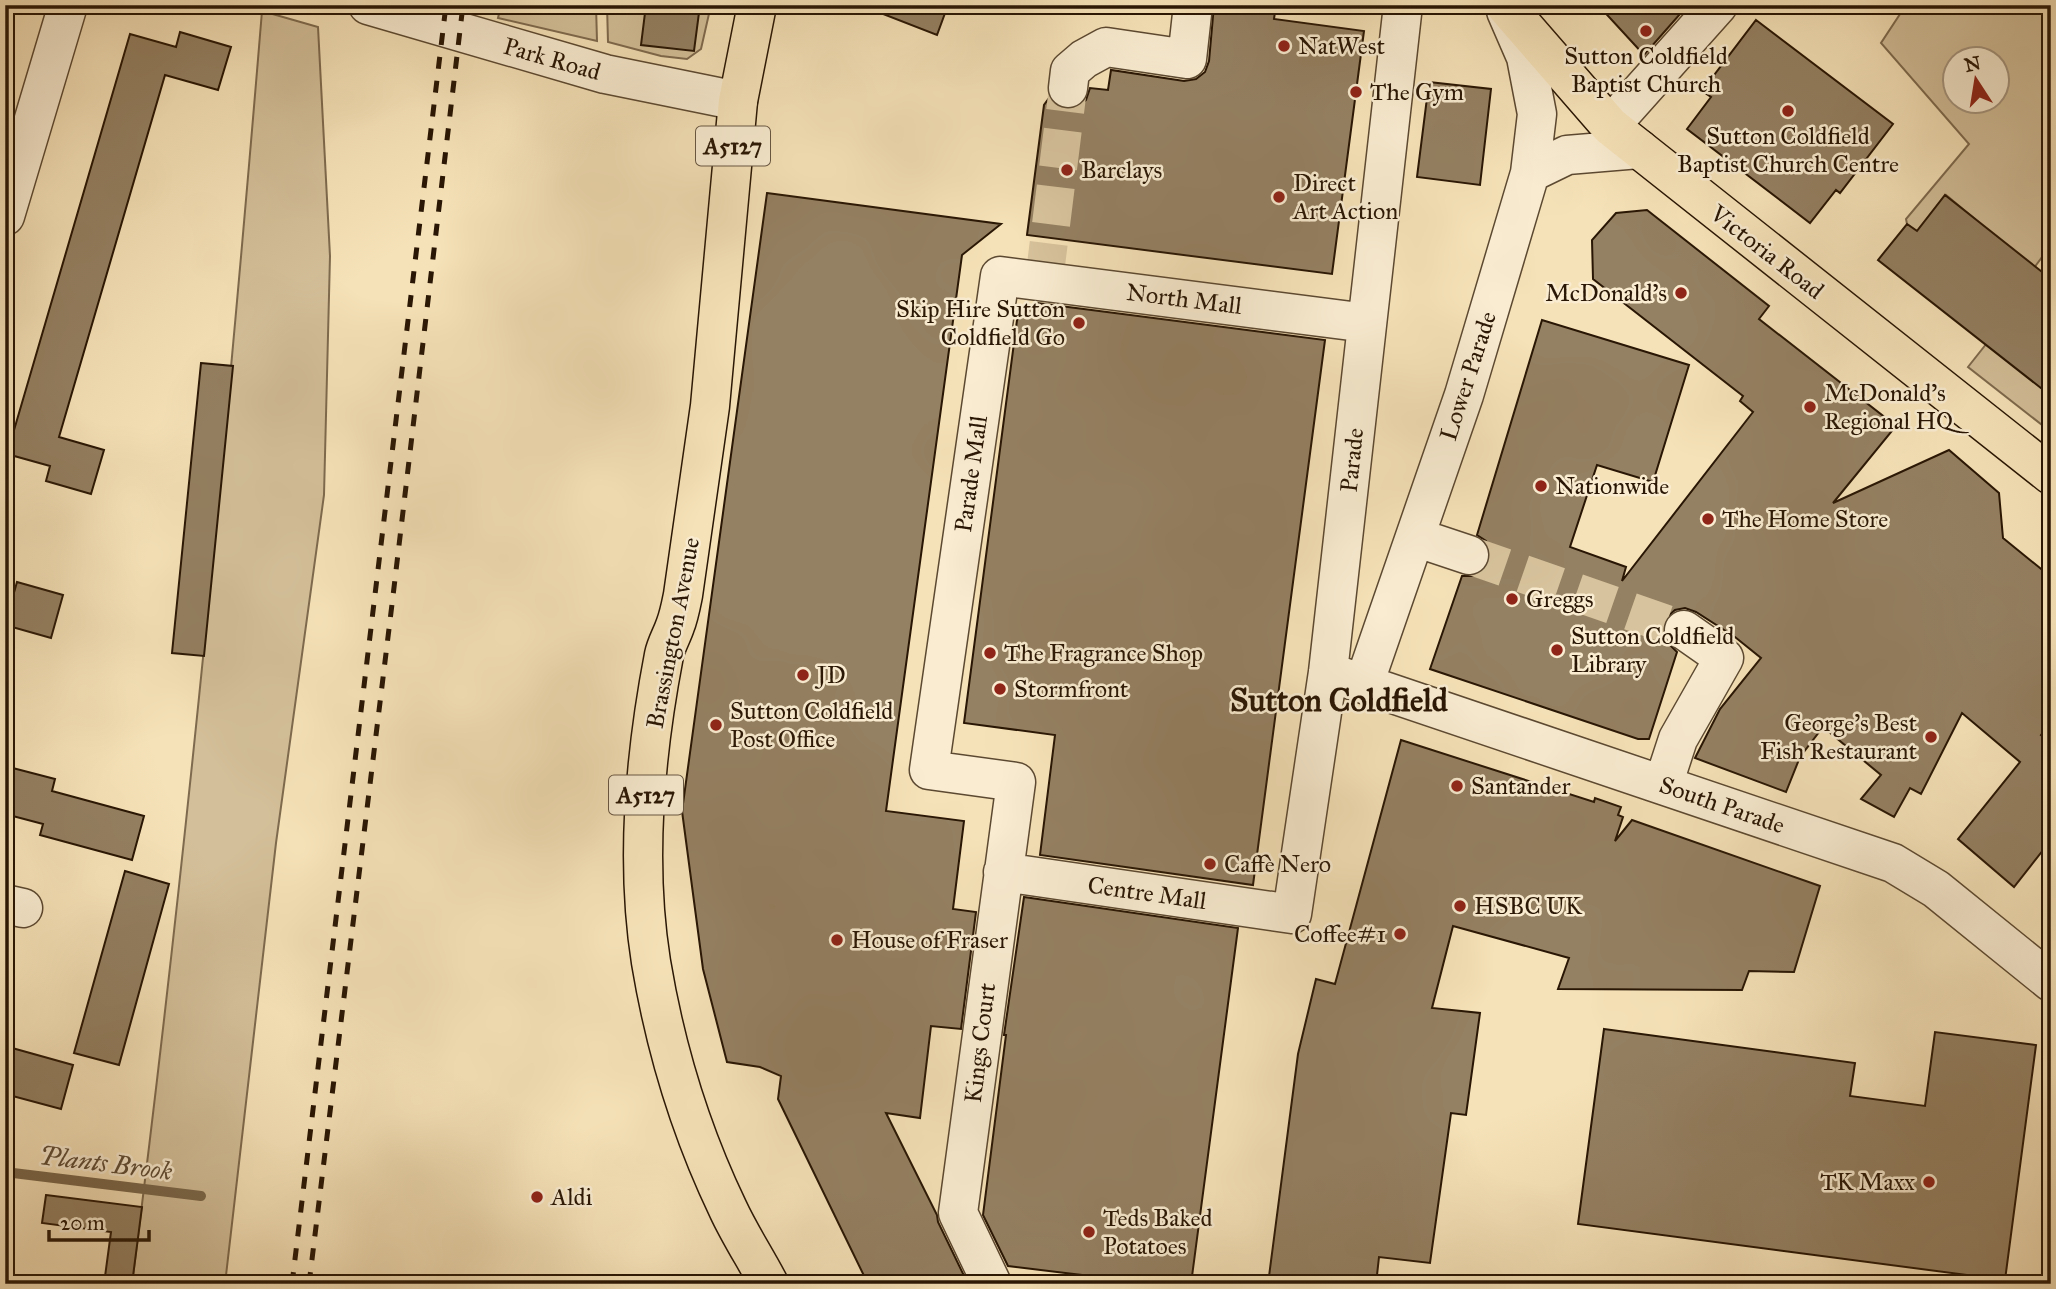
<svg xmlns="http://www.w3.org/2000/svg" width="2056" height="1289" font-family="'IM FELL Great Primer',serif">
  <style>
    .green { fill: #d3bf99; stroke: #7e6a4e; stroke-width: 2; fill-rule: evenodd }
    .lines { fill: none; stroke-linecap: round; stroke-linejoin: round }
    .stream { stroke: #7a674b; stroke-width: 10 }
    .building { fill: #948062; stroke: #291604; stroke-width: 2 }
    .street-tunnel { stroke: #d7c39d; stroke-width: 38; stroke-dasharray: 38 19; stroke-linecap: butt }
    .street-casing { stroke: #5c4931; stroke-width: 41 }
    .primary-casing { stroke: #291604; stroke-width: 41 }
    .street { stroke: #f9ecd1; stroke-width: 38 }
    .primary { stroke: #f6e2b8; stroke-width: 38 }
    .rail { stroke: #291604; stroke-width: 5; stroke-dasharray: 12 12; stroke-linecap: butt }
    .poi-dot { fill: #8f2418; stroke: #f9ecd1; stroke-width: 2.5 }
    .labels { text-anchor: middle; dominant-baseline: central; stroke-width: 5; stroke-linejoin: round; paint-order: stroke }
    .shield { fill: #f9ecd1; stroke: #675642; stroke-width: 2 }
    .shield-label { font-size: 23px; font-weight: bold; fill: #291604 }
    .poi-label { font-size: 24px; fill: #291604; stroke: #f9ecd1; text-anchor: start }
    .street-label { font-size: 24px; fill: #291604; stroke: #f9ecd1 }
    .water-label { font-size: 26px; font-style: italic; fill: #5f4c34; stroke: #f9ecd1 }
    .district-label { font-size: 32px; font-weight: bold; fill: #291604; stroke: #f9ecd1 }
  </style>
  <rect width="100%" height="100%" fill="#f6e2b8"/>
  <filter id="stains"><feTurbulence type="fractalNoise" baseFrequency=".00286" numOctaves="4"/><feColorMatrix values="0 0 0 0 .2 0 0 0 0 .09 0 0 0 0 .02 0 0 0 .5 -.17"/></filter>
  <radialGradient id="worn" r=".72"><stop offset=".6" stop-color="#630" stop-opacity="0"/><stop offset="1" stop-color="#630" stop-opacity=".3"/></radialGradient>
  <!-- green -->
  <path class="green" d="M501,5H596L597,41L498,18Z
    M607,5H711L701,49L687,59L661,56L608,42Z
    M1906,5H2051V245L2008,303L1975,219L1946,195L1917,231L1907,224L1906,219L1969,144L1881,43ZM1954,60H1996V102H1954Z
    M262,11L318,27L330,256L324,495L276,843L225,1284H132C186,861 227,436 262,11Z
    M2051,262V432L1968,367Z"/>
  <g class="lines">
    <!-- stream -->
    <path class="stream" d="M5,1172L201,1196"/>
  </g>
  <!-- building -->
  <path class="building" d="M646,5H700L694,51L641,45Z
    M866,5H948L937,35L865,7Z
    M1214,5H1276L1274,19L1364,31L1332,274L1027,235L1044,105L1049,98L1056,106L1065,110L1077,108L1086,100L1090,88L1108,90L1111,70L1184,81L1196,79L1205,72L1209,61Z
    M1598,5H1688L1644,55Z
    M1756,20L1893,124L1840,193L1836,190L1810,223L1687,129L1711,97L1702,91Z
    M180,32L231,47L218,90L165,75L59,437L104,450L91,494L46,481L50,466L7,454L130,34L176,47Z
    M1429,82L1491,89L1480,185L1417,177Z
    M767,193L1001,224L962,255L886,811L964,821L953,909L976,912L961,1029L931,1026L920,1118L886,1113L937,1215L938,1222L968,1284H868L778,1099L781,1076L760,1067L727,1062L703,969L682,811Z
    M1945,195L2051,279V396L1878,260L1907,224L1917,231Z
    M1647,210L1769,306L1759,319L1896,426L1833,503L1949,450L1999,493L2003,538L2051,577V722L2041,735L2051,743V840L2014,887L1958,839L2020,762L1962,713L1921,794L1910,788L1894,817L1861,799L1881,775L1823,727L1800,757L1786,792L1695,758L1720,709L1761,658L1735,637L1696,612L1685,608L1675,610L1666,618L1662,629L1664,639L1677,652L1649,739H1638L1430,669L1462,576H1473L1483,572L1490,561V550L1486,541L1477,535L1542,320L1689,365L1653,482L1597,465L1570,547L1626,567L1622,581L1753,412L1740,401L1743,396L1593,279L1592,240L1616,213Z
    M1037,303L1325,340L1253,885L1040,855L1055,735L964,723L1017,320Z
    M201,363L233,366L204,656L172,653Z
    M17,582L63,595L51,638L5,625V594L13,596Z
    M1401,740L1594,802L1595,798L1621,807L1618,815L1623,817L1615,841L1632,820L1820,886L1794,972L1749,971L1742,990L1558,989L1569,958L1453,926L1432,1008L1480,1013L1466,1115L1451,1113L1430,1263L1379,1257L1376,1284H1268L1298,1054L1316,979L1335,984Z
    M5,766L55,779L52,791L144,816L132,860L40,835L43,824L5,814Z
    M125,871L169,884L119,1065L74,1053Z
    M1024,897L1238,928L1191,1284H1098V1277L1008,1266L983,1215L1006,1035H1004Z
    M1604,1029L1855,1063L1850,1096L1925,1106L1935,1032L2036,1045L2005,1280L1578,1224Z
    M5,1046L73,1065L61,1109L5,1094Z
    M46,1195L142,1207L132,1284H104L111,1232L42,1223Z"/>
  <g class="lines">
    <!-- street-tunnel -->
    <path class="street-tunnel" d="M1044,281L1068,88
      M1469,555L1684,630"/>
    <defs>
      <path id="street" d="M368,5L605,74L738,101
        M1068,88L1070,71L1084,59L1106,47L1187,59L1193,5
        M1610,126L1718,5
        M1530,173L1567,155L1639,149
        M5,216L68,5
        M1415,537L1469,555
        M1328,672L1893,863L1936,889L2051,982
        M1364,684L1464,395L1530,173L1537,114L1526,57L1506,11
        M1663,785L1678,739L1724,658L1684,630
        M1003,872L1292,914L1328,672L1403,5
        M5,904L23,908
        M992,1284L958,1213L1016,782L929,770L1000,276L1367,323"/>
      <path id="primary" d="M757,5L738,101L710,406L683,595C681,605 679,616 675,626C672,635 666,645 664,655C645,754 635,862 651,962C665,1046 691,1132 728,1209C740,1235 756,1259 769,1284
        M1505,5L1610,126L2051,475"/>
    </defs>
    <!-- street casing -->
    <use href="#street" class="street-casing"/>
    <!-- primary casing -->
    <use href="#primary" class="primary-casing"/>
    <!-- street -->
    <use href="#street" class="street"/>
    <!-- primary -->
    <use href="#primary" class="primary"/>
    <!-- rail -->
    <path class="rail" d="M292,1284L446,5
      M309,1284L393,596L463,5"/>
  </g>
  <!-- markers -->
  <g class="poi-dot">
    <circle cx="1646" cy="31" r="7"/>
    <circle cx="1284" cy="46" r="7"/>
    <circle cx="1356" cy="92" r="7"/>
    <circle cx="1788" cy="111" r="7"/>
    <circle cx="1067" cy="170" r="7"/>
    <circle cx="1279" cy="197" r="7"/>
    <circle cx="1681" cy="293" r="7"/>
    <circle cx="1079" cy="323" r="7"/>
    <circle cx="1810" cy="407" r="7"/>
    <circle cx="1541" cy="486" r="7"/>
    <circle cx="1708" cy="519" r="7"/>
    <circle cx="1512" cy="599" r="7"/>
    <circle cx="1557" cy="650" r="7"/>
    <circle cx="990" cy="653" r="7"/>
    <circle cx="803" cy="675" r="7"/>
    <circle cx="1000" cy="689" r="7"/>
    <circle cx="716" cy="725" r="7"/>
    <circle cx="1931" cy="737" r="7"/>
    <circle cx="1457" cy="786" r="7"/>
    <circle cx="1210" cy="864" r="7"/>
    <circle cx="1460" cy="906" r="7"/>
    <circle cx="1400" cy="934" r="7"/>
    <circle cx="837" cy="940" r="7"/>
    <circle cx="1929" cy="1182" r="7"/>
    <circle cx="537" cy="1197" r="7"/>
    <circle cx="1089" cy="1232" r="7"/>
  </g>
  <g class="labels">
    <!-- shield labels -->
    <g class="shield">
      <rect x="696" y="126.5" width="74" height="39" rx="5"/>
      <rect x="609" y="775.5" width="74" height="39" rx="5"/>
    </g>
    <g class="shield-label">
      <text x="733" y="146">A5127</text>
      <text x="646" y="795">A5127</text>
    </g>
    <!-- poi labels -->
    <g class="poi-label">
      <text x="1298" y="46">NatWest</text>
      <text x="1646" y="56" text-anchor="middle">Sutton Coldfield<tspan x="1646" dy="28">Baptist Church</tspan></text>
      <text x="1370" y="92">The Gym</text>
      <text x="1788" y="136" text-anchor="middle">Sutton Coldfield<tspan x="1788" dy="28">Baptist Church Centre</tspan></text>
      <text x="1081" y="170">Barclays</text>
      <text x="1293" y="183">Direct<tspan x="1293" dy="28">Art Action</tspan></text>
      <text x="1667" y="293" text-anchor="end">McDonald's</text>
      <text x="1065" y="309" text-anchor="end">Skip Hire Sutton<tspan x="1065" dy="28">Coldfield Go</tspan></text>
      <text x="1824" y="393">McDonald's<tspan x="1824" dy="28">Regional HQ</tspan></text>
      <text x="1555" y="486">Nationwide</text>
      <text x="1722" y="519">The Home Store</text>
      <text x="1526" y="599">Greggs</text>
      <text x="1571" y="636">Sutton Coldfield<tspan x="1571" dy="28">Library</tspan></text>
      <text x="1004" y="653">The Fragrance Shop</text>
      <text x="817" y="675">JD</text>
      <text x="1014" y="689">Stormfront</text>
      <text x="730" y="711">Sutton Coldfield<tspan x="730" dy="28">Post Office</tspan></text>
      <text x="1917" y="723" text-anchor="end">George's Best<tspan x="1917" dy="28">Fish Restaurant</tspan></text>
      <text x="1471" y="786">Santander</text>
      <text x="1224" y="864">Caffè Nero</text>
      <text x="1474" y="906">HSBC UK</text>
      <text x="1386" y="934" text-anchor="end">Coffee#1</text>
      <text x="851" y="940">House of Fraser</text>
      <text x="1915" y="1182" text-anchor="end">TK Maxx</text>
      <text x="551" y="1197">Aldi</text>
      <text x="1103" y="1218">Teds Baked<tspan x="1103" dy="28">Potatoes</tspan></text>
    </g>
    <!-- street labels -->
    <g class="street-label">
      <text transform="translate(552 59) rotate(16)">Park Road</text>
      <text transform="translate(1767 252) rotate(38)">Victoria Road</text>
      <text transform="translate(1184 299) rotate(7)">North Mall</text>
      <text transform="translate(1468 376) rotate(-72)">Lower Parade</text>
      <text transform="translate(1352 460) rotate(-84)">Parade</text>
      <text transform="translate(971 474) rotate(-82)">Parade Mall</text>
      <text transform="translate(673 633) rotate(-79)">Brassington Avenue</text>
      <text transform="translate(1722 805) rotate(19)">South Parade</text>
      <text transform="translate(1147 893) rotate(8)">Centre Mall</text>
      <text transform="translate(980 1043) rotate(-83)">Kings Court</text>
    </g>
    <!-- water labels -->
    <g class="water-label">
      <text transform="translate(106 1163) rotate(7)">Plants Brook</text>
    </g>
    <!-- district labels -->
    <g class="district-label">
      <text x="1339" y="700">Sutton Coldfield</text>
    </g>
  </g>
  <!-- margin -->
  <rect width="2056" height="1289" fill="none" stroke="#f6e2b8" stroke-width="28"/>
  <rect x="7" y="7" width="2042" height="1275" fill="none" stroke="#291604" stroke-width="3.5"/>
  <rect x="14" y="14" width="2028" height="1261" fill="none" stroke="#291604" stroke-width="2"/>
  <!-- north arrow -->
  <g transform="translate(1976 80) rotate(348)"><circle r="33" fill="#f9ecd1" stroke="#a6967f" stroke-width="2"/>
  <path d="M0-5L12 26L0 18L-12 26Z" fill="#8f2418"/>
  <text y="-10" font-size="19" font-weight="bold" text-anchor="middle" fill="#291604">N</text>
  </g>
  <!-- scale -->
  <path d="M49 1230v10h100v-10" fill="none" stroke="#291604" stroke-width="3.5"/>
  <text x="60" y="1230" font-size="21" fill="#291604" stroke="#f9ecd1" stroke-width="5" paint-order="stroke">20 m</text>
  <rect width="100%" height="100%" filter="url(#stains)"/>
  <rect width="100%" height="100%" fill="url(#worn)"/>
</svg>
